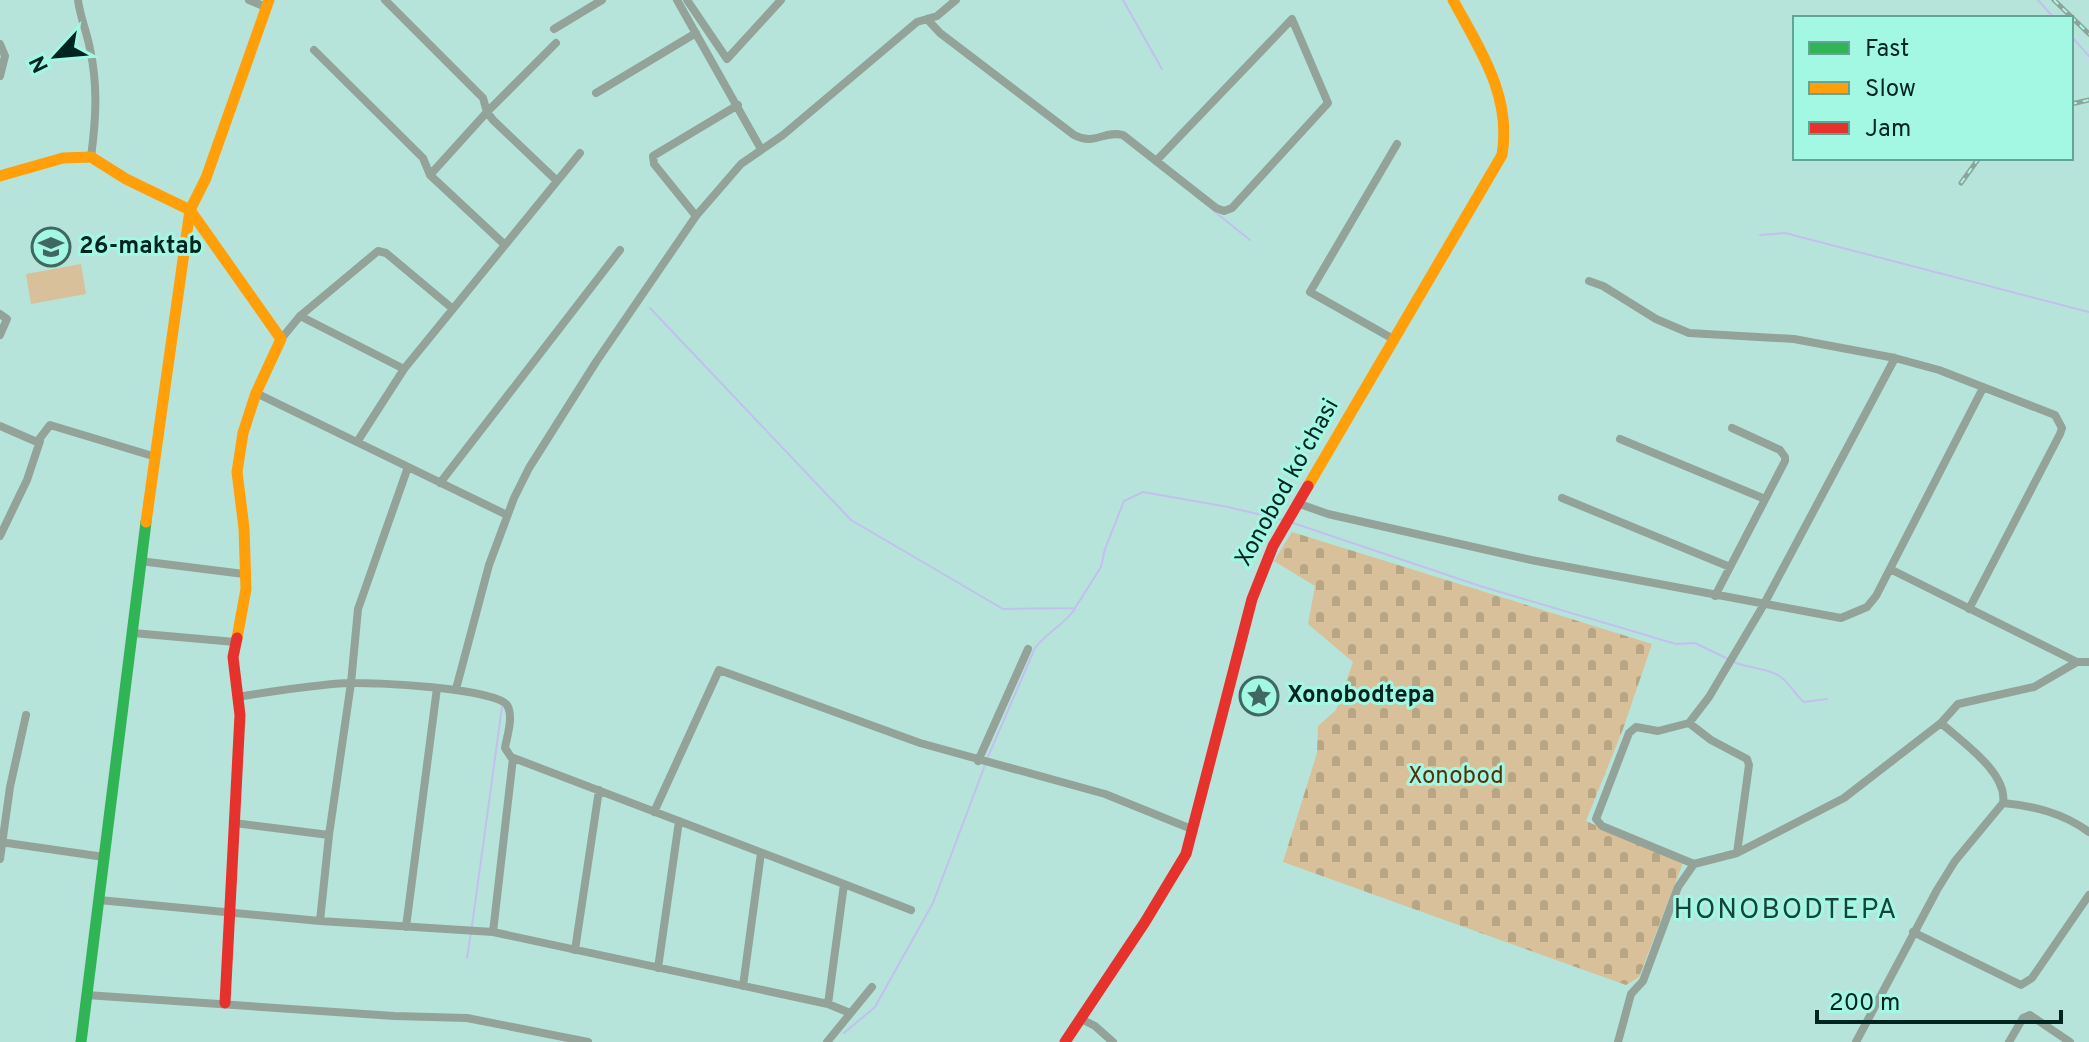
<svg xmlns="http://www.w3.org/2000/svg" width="2089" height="1042" font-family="Overpass,sans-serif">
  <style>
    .cemetery { fill: url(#cemetery-stones) }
    .pitch { fill: #d7c09a }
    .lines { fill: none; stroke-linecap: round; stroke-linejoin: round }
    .stream { stroke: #c2c0ee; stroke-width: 2 }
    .street { stroke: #93a399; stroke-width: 8 }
    .fast { stroke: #30b455; stroke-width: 11 }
    .slow { stroke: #ff9f0a; stroke-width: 11 }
    .jam { stroke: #e5322d; stroke-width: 11 }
    .rail-casing { stroke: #8ea399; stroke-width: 5 }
    .rail { stroke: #a3f8e4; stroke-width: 2; stroke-dasharray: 6; stroke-linecap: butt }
    .labels { text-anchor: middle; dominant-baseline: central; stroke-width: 6; stroke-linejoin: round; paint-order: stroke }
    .poi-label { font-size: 24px; font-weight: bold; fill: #00251e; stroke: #a3f8e4; text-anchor: start }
    .street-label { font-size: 24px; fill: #00251e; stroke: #a3f8e4 }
    .park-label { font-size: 24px; fill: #582f08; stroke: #a3f8e4 }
    .quarter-label { font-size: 28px; letter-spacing: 2px; fill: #16433b; stroke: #a3f8e4 }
  </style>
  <defs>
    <pattern id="cemetery-stones" width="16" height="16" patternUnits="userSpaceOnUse" patternTransform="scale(2)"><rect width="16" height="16" fill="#d7c09a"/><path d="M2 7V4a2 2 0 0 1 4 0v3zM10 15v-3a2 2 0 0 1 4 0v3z" fill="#b7a584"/></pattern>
  </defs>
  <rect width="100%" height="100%" fill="#b7e4da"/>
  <!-- cemetery -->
  <path class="cemetery" d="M1292,532L1652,644L1623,729L1586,821L1683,863L1639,977L1626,985L1283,862L1317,753L1318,726L1336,710L1353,662L1308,624L1315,586L1274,561Z"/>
  <!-- pitch -->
  <path class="pitch" d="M81,264L86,294L31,304L26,274Z"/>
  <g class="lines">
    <!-- stream -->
    <path class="stream" d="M1123,0L1162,69
      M2038,0L2054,18
      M2071,36L2089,56
      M1215,212L1250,240
      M1760,235L1785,233L2089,312
      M650,308L851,520L1003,609L1075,608L1101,567L1105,549L1124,501L1143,492L1228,507L1283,520
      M1293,523L1480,586L1676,644L1695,643L1728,659
      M1734,662C1747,668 1765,668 1778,675C1790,682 1794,694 1804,702L1827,699
      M987,759L1035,648C1047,632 1064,625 1075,609
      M472,926L502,707
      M467,958L471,932
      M844,1033L875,1007L933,903L985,765"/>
    <!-- street -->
    <path class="street" d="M78,0C80,17 87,32 90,49C98,85 96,120 91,157
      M249,0L266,7
      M385,0L483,98L487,112L493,120L557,181
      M677,0L761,149
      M687,0L727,59L781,0
      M927,19L940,33L1074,135C1095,146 1104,130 1123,135L1216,208L1224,211L1232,208L1328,103L1292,19L1156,161
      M554,29L602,0
      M0,44L5,56L0,76
      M314,50L423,158L430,175L505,245
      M596,93L696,33
      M430,175L487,112L556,43
      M696,216L654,164L653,156L738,105
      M1589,281L1603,286L1656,319L1689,333L1794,339L1895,358L1939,370L2055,415L2062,428L2060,434L1969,609
      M0,314L7,319L0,335
      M300,316L404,369
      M281,339L300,316L378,251L386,253L453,309
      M1395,340L1310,292L1397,144
      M256,393L507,515
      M0,426L37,442L50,425L156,457
      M1620,439L1765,499
      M357,442L404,369L580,153
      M440,483L620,250
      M1562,498L1730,567
      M1297,503L1328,514L1531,560L1841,618L1867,607L1876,596L1983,388
      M0,536L27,480L40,441
      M140,561L244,574
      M1890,569L2077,662
      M1715,596L1785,461V457L1780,450L1732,428
      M133,633L235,642
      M456,689L489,565L514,498L529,468L596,362L696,216L741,164L783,135L917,22L937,16L956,0
      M237,697C274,691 311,685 348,683C372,682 495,688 507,705C514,716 507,736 505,748L511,757L844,884L828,1004
      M1689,723L1709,697L1763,606L1895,358
      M1941,723C1962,742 2008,773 2003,803
      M978,761L1028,649
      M2003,803C2034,806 2063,813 2089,832
      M654,812L719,670L920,743L1105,794L1194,830
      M234,823L329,835
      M0,842L104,857
      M0,859L10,787L26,715
      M1694,864L1602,826L1596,819L1629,733L1636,727L1658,731L1689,723L1711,740L1747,759L1749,765L1737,853
      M844,884L911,910
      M99,900L320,921L493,932L828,1004L850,1013
      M320,921L329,835L351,683L358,609L408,467
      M406,927L437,688
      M493,932L513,758
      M1913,932L2021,985L2032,978L2089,895
      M575,950L599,790
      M658,968L679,821
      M743,986L761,853
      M86,995L394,1016L467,1018L588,1042
      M1081,1019L1095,1026L1113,1042
      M827,1042L872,987
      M1618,1042L1631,994L1643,981L1678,887L1694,864L1737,853L1844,798L1941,723L1958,704L2034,687L2077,662H2089
      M1856,1042L1937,890L1955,861L2003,803
      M2009,1042L2023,1018L2030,1015L2070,1042"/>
    <!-- fast -->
    <path class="fast" d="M81,1042L146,522"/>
    <!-- slow -->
    <path class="slow" d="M0,176L63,158L91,157L126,179L190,210L281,339L256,393L243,433L237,472L244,528L246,589L237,638
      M1308,486L1502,155C1512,96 1480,50 1453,0
      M146,522L190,210L206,178L269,0"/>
    <!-- jam -->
    <path class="jam" d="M225,1003L240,715L233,657L237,638
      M1065,1042L1145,922L1186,854L1252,599L1273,546L1308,486"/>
    <defs>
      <path id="rail" d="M2054,0L2089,34
        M2071,104L2089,100
        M1961,183L1979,158"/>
    </defs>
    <!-- rail casing -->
    <use href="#rail" class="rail-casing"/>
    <!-- rail -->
    <use href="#rail" class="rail"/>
  </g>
  <!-- icons -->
  <defs>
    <symbol id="school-ring" viewBox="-11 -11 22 22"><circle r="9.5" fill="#a3f8e4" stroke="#406860" stroke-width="1.5"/><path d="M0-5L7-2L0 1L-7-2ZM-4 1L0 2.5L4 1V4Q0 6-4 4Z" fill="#406860"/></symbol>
    <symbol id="sight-ring" viewBox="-11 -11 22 22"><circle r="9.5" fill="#a3f8e4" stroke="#406860" stroke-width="1.5"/><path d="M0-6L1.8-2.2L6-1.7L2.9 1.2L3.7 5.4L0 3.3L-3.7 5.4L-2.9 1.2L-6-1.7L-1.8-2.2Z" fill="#406860"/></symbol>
  </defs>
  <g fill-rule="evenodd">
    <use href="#school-ring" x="29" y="225" width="44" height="44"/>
    <use href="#sight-ring" x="1237" y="674" width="44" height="44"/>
  </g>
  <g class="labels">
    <!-- poi labels -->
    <g class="poi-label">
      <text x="79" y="247">26-maktab</text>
      <text x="1287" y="696">Xonobodtepa</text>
    </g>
    <!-- street labels -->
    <g class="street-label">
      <text transform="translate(1288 483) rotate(-61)">Xonobod koʻchasi</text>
    </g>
    <!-- park labels -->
    <g class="park-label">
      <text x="1456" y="777">Xonobod</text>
    </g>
    <!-- quarter labels -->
    <g class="quarter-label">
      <text x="1786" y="911">HONOBODTEPA</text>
    </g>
  </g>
  <!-- legend -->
  <rect x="1793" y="16" width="280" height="144" fill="#a3f8e4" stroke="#62a495" stroke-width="2"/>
  <rect x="1809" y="42" width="40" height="12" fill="#30b455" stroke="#62a495" stroke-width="2"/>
  <text x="1865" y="56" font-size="24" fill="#00251e">Fast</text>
  <rect x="1809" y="82" width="40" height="12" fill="#ff9f0a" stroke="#62a495" stroke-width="2"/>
  <text x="1865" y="96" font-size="24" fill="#00251e">Slow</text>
  <rect x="1809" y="122" width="40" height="12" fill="#e5322d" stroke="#62a495" stroke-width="2"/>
  <text x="1865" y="136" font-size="24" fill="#00251e">Jam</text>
  <!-- north arrow -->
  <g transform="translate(56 56) rotate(244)" stroke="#a3f8e4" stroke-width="6" paint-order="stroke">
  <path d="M0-6L14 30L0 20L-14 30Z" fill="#00251e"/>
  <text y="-12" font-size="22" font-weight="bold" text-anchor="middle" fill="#00251e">N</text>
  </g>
  <!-- scale -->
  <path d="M1817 1010v12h244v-12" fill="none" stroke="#00251e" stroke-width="4"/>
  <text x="1829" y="1010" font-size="24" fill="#00251e" stroke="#a3f8e4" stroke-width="6" paint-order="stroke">200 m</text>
</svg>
